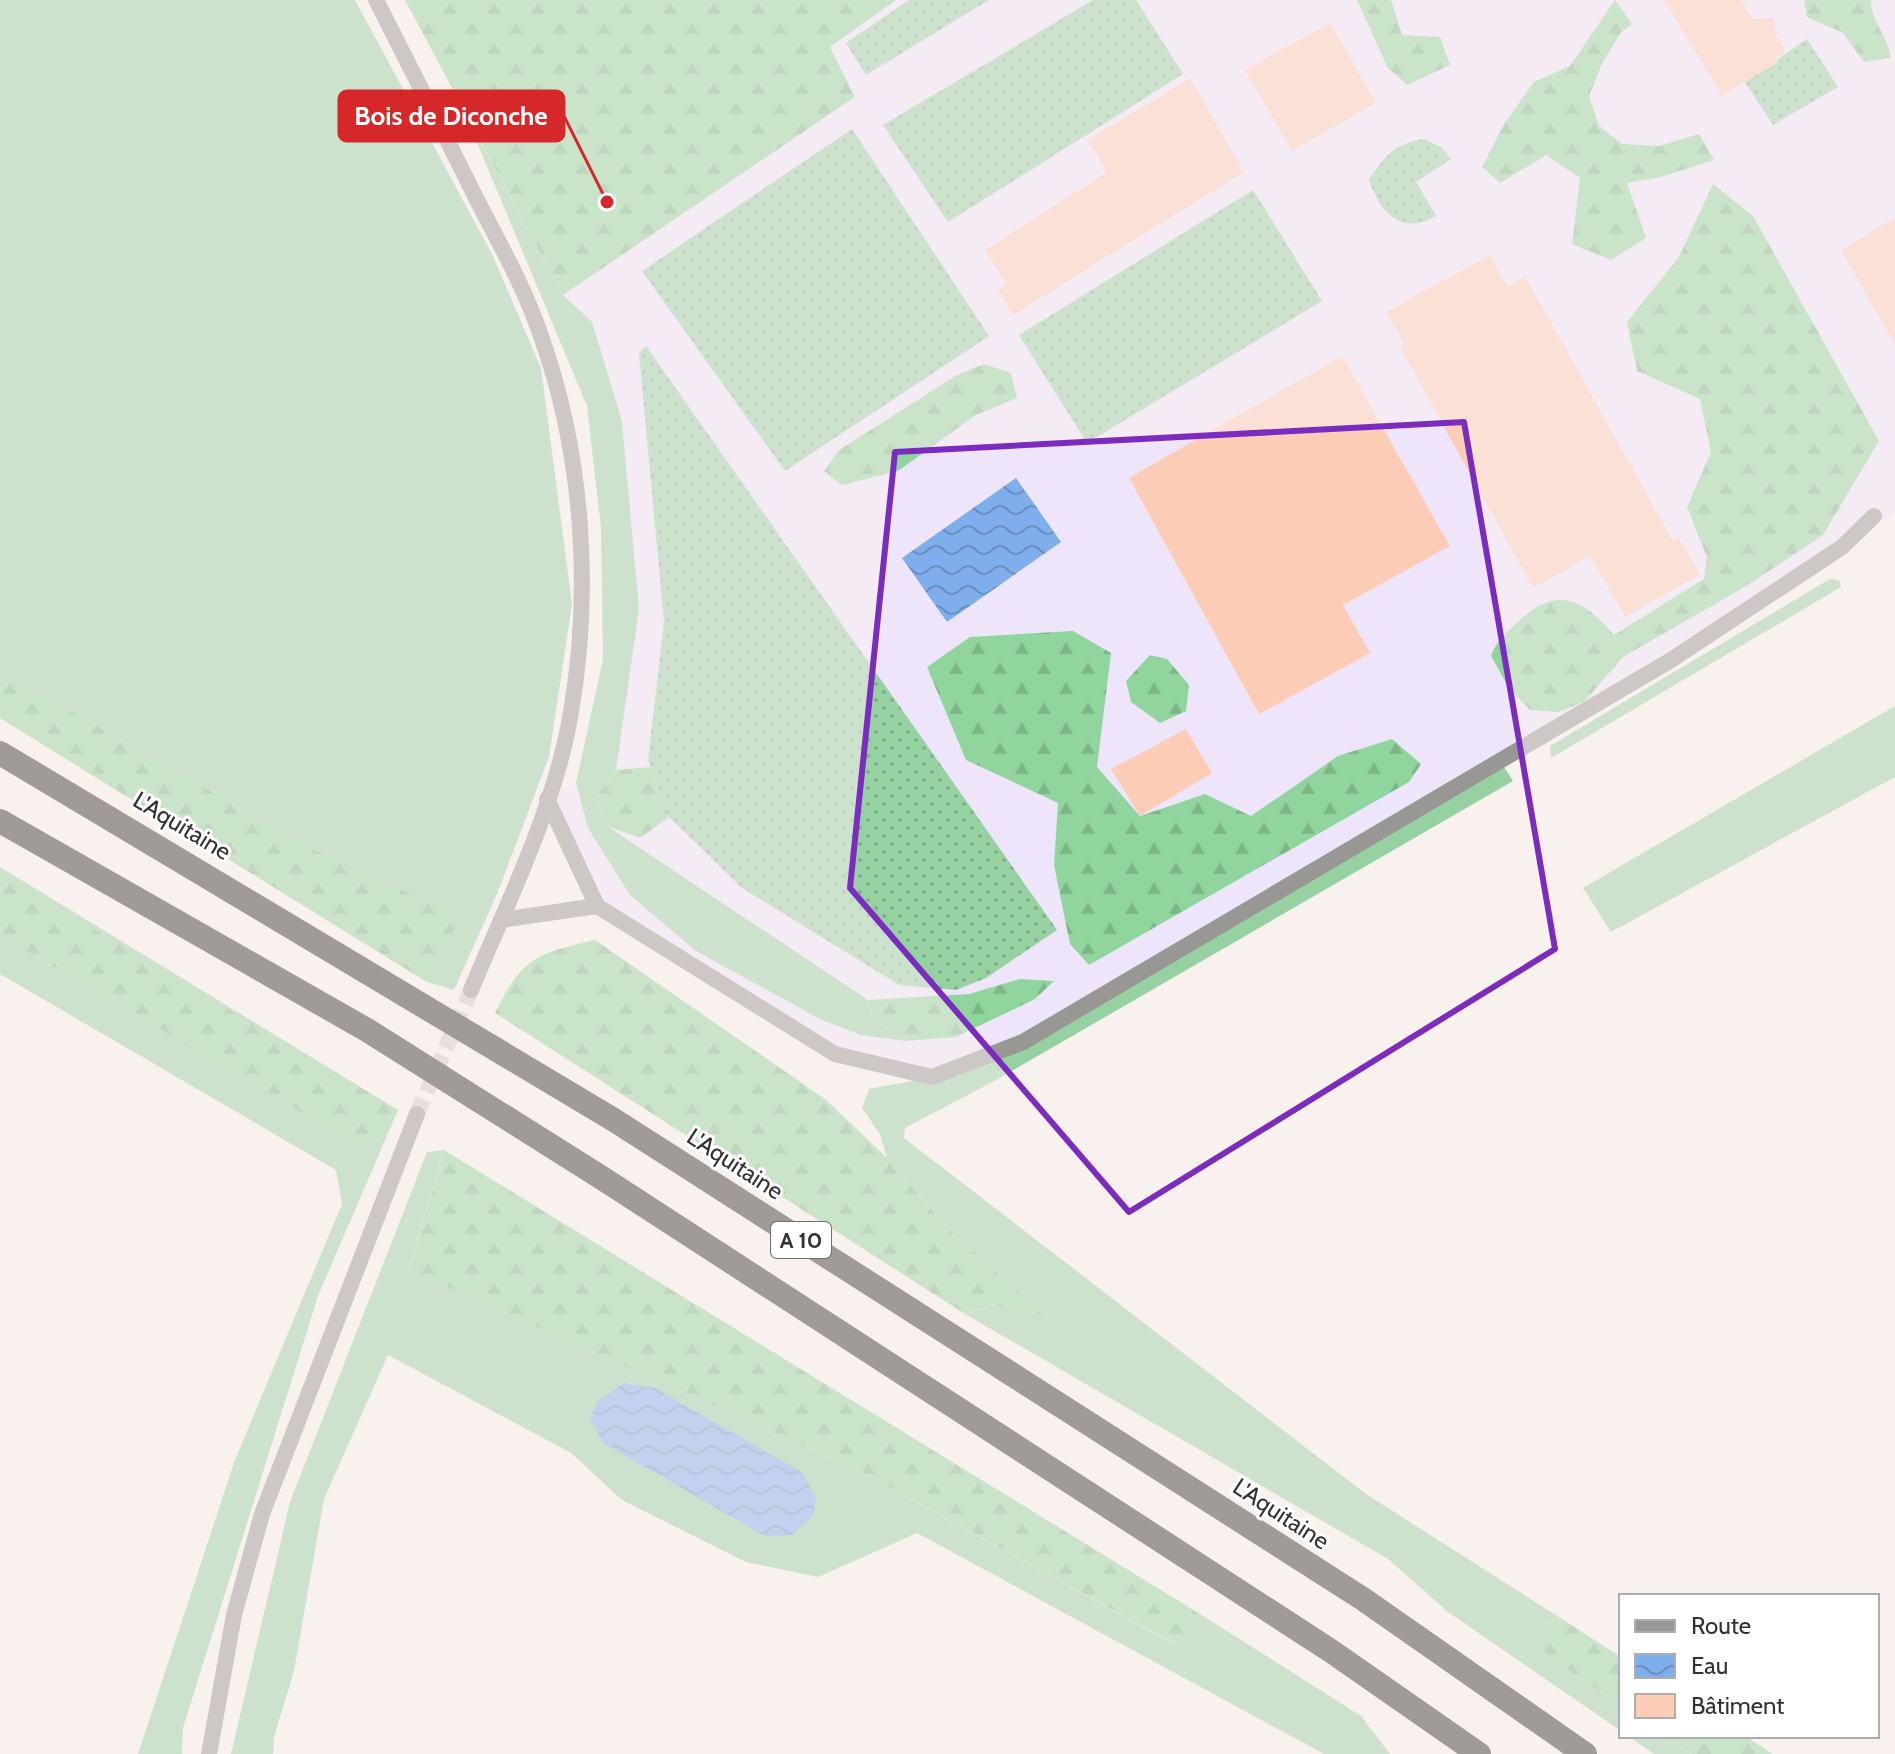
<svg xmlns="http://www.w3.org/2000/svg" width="1895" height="1754" font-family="Cabin,sans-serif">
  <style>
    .education { fill: #eee5fa }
    .grass { fill: #96d1a2 }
    .forest { fill: url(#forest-firs) }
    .garden { fill: url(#garden-dots) }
    .water { fill: url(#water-waves) }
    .building { fill: #fdccb7 }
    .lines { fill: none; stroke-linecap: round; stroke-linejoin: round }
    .minor-tunnel { stroke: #d2cbc8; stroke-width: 16; stroke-dasharray: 16 8; stroke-linecap: butt }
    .minor { stroke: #989794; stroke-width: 16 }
    .motorway { stroke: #36342f; stroke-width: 24 }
    .marked { fill: none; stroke: #7b2cbf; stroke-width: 6; stroke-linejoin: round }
    .labels { text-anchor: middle; stroke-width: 6; stroke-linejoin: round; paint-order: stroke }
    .shield { fill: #fff; stroke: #716f6e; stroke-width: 2 }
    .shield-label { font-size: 22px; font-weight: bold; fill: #343130 }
    .street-label { font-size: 24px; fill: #343130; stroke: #fff }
    .leader { fill: none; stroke: #d62828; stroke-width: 3 }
    .callout-dot { fill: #d62828; stroke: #fff; stroke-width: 3 }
    .callout { fill: #d62828; stroke: #d62828; stroke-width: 3 }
    .callout-label { font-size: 26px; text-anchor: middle; font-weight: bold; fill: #fff }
  </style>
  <defs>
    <pattern id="forest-firs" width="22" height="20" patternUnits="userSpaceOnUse" patternTransform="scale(2)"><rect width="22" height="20" fill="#90d59e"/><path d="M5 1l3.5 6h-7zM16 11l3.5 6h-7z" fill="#7db788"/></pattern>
    <pattern id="garden-dots" width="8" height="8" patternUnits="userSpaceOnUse" patternTransform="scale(2)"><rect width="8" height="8" fill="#96d1a2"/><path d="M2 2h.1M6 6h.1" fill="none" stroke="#7baa84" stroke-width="1.8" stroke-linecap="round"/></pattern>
    <pattern id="water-waves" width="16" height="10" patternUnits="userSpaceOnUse" patternTransform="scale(2)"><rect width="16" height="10" fill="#7faeed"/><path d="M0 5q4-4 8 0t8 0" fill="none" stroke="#698ec0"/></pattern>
  </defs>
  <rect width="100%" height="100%" fill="#f9f1ee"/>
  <polygon class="education" points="896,0 1895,0 1895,513 1023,1042 932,1077 835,1054 597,906 547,799 584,779 622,564 563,295 854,98 830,47"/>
  <g class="grass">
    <polygon points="0,0 355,0 492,254 541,368 572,604 549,757 497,894 454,990 427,982 0,718"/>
    <polygon points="463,109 563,295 592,322 622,421 639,609 616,770 597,795 607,826 868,1000 872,1017 905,1041 861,1035 822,1020 696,951 630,895 588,828 576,783 603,659 601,528 587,406"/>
    <polygon points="1830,579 1839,580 1841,587 1551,758 1550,746"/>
    <polygon points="1895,706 1895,777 1611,932 1583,888"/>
    <polygon points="1504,767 1513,781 998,1079 905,1128 904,1138 1366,1494 1562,1619 1546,1623 1556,1662 1621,1706 1621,1731 1448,1612 1388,1559 965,1314 992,1305 1042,1315 944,1224 887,1158 880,1134 862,1108 869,1089 961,1072"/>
    <polygon points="0,867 398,1110 318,1296 183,1728 182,1754 138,1754 235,1460 342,1204 336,1170 0,974"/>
    <polygon points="444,1150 409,1269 860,1471 1176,1645 1200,1614 1361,1716 1390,1754 1324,1754 917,1533 818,1577 746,1562 622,1500 571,1453 388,1355 324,1499 294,1671 274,1737 273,1754 231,1754 290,1502 427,1152"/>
    <polygon points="1628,1736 1665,1736 1691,1754 1654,1754"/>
  </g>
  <g class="forest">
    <polygon points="405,0 896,0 830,47 855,97 563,295"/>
    <polygon points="1357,0 1391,0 1402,35 1440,37 1450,65 1407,85 1388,68"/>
    <polygon points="1615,0 1632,24 1621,32 1603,62 1589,96 1599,126 1622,144 1659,146 1699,134 1714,160 1661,177 1627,183 1646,238 1611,260 1572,244 1580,178 1546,155 1500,183 1482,167 1504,124 1534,82 1570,66"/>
    <path d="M1804,0H1871C1871,22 1888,36 1891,58L1864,62L1843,33L1807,17Z"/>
    <path d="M1713,184L1753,216L1879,441L1823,535L1748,585L1623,657L1584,702L1558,712L1530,710L1509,688L1491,656C1497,640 1507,632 1519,621C1557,585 1583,599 1614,635L1704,579L1707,557L1687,507L1711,452L1700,399L1637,371L1627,322L1679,257Z"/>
    <polygon points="984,364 1011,373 1017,398 976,415 898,471 842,485 824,471 839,450 957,375"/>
    <polygon points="1073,631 1111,653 1097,767 1140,816 1205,794 1251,816 1338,756 1392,739 1421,764 1409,782 1089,965 1070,944 1054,865 1058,803 966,760 927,667 970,637"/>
    <polygon points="1150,655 1167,659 1189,685 1186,711 1160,723 1131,702 1126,681"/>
    <polygon points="0,674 28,686 309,848 461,916 427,982 0,718"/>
    <polygon points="651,767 669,817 640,838 607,826 597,795 616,770"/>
    <polygon points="0,873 398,1110 384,1137 362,1148 0,935"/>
    <path d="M595,940L825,1099L887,1158L944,1224L1044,1316L992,1305L965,1314L495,1013C523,957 535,954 595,940Z"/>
    <polygon points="1020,979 1054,981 1035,999 956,1037 905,1041 872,1017 868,1000 969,994"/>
    <polygon points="444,1150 1200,1614 1177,1645 860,1471 409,1270"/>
    <polygon points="1562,1619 1621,1657 1621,1706 1556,1662 1538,1644 1546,1623"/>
    <polygon points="1665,1736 1745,1736 1773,1754 1691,1754"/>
  </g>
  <g class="garden">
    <polygon points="909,0 989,0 866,75 846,43"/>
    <polygon points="1093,0 1136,0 1183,74 948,222 883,125"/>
    <polygon points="1807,39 1838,87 1773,125 1745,82"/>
    <polygon points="852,129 989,336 785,471 642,271"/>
    <path d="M1424,139L1441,147L1451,159L1416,182L1436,216C1402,236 1380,213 1369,180C1384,156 1396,143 1424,139Z"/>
    <polygon points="1253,190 1322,301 1087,443 1019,335"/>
    <polygon points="646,346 1057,930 986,978 956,990 899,985 742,888 669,817 648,760 664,622 639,353"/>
  </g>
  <g class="water">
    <polygon points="1016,478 1061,542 947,622 902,558"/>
    <polygon points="624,1383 655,1388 802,1472 816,1497 813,1516 792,1535 765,1536 603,1443 590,1418 598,1401"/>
  </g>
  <g class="building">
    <polygon points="1664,0 1741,0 1752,19 1774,18 1776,36 1786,52 1775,58 1778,62 1722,96"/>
    <polygon points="1330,23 1376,103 1292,151 1245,70"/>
    <polygon points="1190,78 1244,172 1013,315 998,289 1006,284 985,250 1107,172 1088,140"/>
    <polygon points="1895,218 1895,345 1841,250"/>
    <polygon points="1490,255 1507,287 1525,276 1673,541 1679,538 1700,574 1625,617 1590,556 1533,588 1400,347 1404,344 1386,312"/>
    <polygon points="1342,356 1450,546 1343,605 1370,653 1259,714 1129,478"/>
    <polygon points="1186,729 1212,773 1140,816 1111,769"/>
  </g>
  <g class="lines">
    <polyline class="minor-tunnel" points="417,1114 471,990"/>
    <g class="minor">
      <path d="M376,0C410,67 444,133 477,200C500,244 525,289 541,336C583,454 592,589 571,712C555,808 508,901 471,990"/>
      <polyline points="547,799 597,906 835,1054 932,1077 1023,1042 1671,660 1842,547 1874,516"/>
      <polyline points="501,920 597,906"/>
      <polyline points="209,1754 234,1615 262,1514 417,1114"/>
    </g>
    <g class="motorway">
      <polyline points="0,753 614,1120 1363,1599 1585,1754"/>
      <polyline points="0,821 367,1030 602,1178 1331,1651 1479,1754"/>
    </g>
  </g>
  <path d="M0 0H1895V1754H0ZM1464,422L1555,949L1129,1212L850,888L895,452Z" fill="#f9f1ee" fill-opacity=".55" fill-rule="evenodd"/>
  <path class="marked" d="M1464,422L1555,949L1129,1212L850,888L895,452Z"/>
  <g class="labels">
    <rect class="shield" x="771" y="1222" width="60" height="36" rx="6"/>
    <g class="shield-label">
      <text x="801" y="1248">A 10</text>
    </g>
    <g class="street-label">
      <text transform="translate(182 826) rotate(31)" y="8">L'Aquitaine</text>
      <text transform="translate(735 1164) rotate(33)" y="8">L'Aquitaine</text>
      <text transform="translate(1281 1514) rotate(33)" y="8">L'Aquitaine</text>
    </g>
  </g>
  <path class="leader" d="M607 202L564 116"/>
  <circle class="callout-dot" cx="607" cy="202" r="8"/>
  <rect class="callout" x="339" y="91" width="225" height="50" rx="8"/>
  <g class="callout-label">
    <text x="451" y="125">Bois de Diconche</text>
  </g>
  <rect x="1619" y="1594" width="260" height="144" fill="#ffffff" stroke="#aeadac" stroke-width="2"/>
  <rect x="1635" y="1620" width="40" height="12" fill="#989794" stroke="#aeadac" stroke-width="2"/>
  <text x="1691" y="1634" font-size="24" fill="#343130">Route</text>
  <rect x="1635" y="1654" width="40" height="24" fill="url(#water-waves)" stroke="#aeadac" stroke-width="2"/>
  <text x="1691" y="1674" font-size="24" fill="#343130">Eau</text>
  <rect x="1635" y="1694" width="40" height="24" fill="#fdccb7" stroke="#aeadac" stroke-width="2"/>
  <text x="1691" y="1714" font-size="24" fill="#343130">Bâtiment</text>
</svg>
